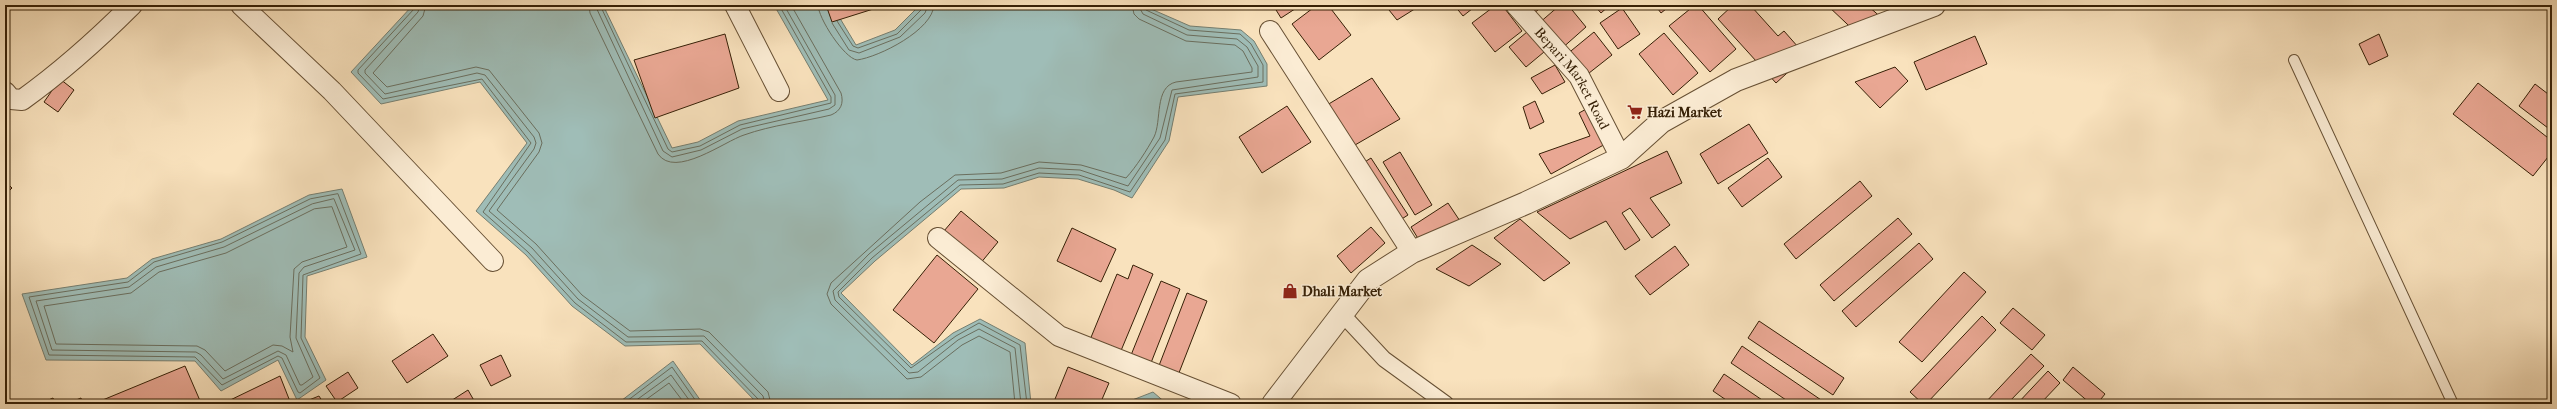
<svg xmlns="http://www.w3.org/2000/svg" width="2557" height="409" font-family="'IM FELL French Canon',serif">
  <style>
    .water { fill: #9fbdb7; stroke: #757e70 }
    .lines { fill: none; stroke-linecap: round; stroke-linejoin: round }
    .shore { stroke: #6a6e5e; stroke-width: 1 }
    .building { fill: #e9a793; stroke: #362006 }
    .service-casing { stroke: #675034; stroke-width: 12 }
    .pedestrian-casing { stroke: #675034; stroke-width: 17 }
    .minor-casing { stroke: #675034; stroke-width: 22 }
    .tertiary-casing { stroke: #675034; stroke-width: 24 }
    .service { stroke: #fbecd4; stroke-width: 10 }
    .pedestrian { stroke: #fbecd4; stroke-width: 15 }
    .minor { stroke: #fbecd4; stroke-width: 20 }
    .tertiary { stroke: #fbecd4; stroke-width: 22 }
    .labels { text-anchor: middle; stroke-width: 3; stroke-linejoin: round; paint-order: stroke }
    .street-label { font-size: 14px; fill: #362006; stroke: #fbecd4 }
    .poi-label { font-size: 14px; font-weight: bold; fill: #362006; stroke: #fbecd4; text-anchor: start }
  </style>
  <rect width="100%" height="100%" fill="#f9e2bd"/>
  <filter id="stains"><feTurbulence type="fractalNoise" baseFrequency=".005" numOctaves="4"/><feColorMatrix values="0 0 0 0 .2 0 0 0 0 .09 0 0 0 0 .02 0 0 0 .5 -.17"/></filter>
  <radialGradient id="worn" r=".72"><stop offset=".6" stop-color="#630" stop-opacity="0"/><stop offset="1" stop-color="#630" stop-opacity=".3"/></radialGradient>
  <g class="water">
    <polygon points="413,5 603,5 672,148 698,142 738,121 828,100 774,5 832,5 856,45 895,30 920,5 1142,5 1190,26 1241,30 1254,41 1267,64 1267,86 1178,97 1169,141 1132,198 1114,190 1078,179 1039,177 1004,188 961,189 875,261 841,293 912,365 953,333 980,319 1025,343 1031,404 760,404 757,403 700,344 625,346 572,306 526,255 476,211 527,143 480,82 381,104 351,72"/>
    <polygon points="342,189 367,257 307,276 305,337 326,380 297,400 278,360 221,391 195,361 46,360 22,294 127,278 152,259 221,239 309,195"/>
    <polygon points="673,361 703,404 617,404"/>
    <polygon points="1153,392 1167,404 1122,404"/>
  </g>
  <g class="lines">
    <g class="shore">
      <polyline points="415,5 414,9 358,70 358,73 383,99 482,79 531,143 483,212 528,252 575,303 626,342 702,341 759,400 760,404"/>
      <polyline points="420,5 418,12 365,70 365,73 385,94 477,73 485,75 534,137 536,143 534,149 489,211 532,248 578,299 628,337 704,336 763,396 765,404"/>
      <polyline points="426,5 423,16 373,73 387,87 476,67 489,70 539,133 542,143 539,152 497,210 536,244 582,295 630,331 700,329 709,332 768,392 771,404"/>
      <path d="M589,5L590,13L658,154C675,179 725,141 744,135C772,125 802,122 831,115C841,111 844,103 841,93L791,5"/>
      <polyline points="595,5 663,151 672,157 701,150 742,129 829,109 835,105 835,95 784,5"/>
      <polyline points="600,5 668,149 672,152 700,146 740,125 831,103 831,97 779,5"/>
      <path d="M818,5C818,18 844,58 857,60C879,57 933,30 934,5"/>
      <polyline points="837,21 853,46 858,48 897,34 922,9 923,5"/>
      <polyline points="832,23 849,50 859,53 900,37 925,13 928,5"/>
      <polygon points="338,194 361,254 303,275 301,338 320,378 300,393 298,392 282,358 278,356 222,385 195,357 49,355 29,297 128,282 154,262 222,242 310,199"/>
      <polygon points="334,199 355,250 304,267 299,273 296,338 313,377 302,385 300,385 286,355 278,351 223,379 201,355 196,352 52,350 36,301 129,287 156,267 224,247 312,204"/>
      <polygon points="332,207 347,247 302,262 294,269 290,337 293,352 282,346 273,345 225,371 205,350 197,346 56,344 44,306 131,293 159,272 226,253 314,209"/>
      <polyline points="623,404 672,367 698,404"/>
      <polyline points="631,404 671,375 692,404"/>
      <polyline points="640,404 669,383 685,404"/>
      <path d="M1015,404L1010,352L979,336L962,345L921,377L907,379L831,304L827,294L831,283L920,202L955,175L1001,173L1039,162L1081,165L1126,178C1136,167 1147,150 1154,137C1162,121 1154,87 1176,82L1252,72V68L1243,51L1235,45L1186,41L1139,19L1134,14L1132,5"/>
      <polyline points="1021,404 1015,348 979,329 958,340 918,372 909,373 835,300 833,291 869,254 958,180 1002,179 1039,168 1080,170 1128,186 1160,138 1172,90 1258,77 1258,66 1247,47 1237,39 1187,35 1143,14 1138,5"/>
      <polyline points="1027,404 1020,345 979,323 956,336 911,368 839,297 838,292 872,258 960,185 1003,184 1039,173 1079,175 1130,192 1165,140 1175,94 1263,82 1263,65 1251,44 1240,34 1189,30 1146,10 1143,5"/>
    </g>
  </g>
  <g class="building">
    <polygon points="826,5 886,5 832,22"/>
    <polygon points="1273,5 1301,5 1281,18"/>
    <polygon points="1317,5 1328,5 1351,35 1319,60 1292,24"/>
    <polygon points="1385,5 1421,5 1397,20"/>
    <polygon points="1454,5 1477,5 1463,16"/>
    <polygon points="1496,5 1502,5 1522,31 1495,52 1472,23"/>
    <polygon points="1526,5 1544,5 1533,14"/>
    <polygon points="1560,5 1568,5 1586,27 1560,50 1538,24"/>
    <polygon points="1594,5 1610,5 1601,13"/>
    <polygon points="1655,5 1671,5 1661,13"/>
    <polygon points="1695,5 1698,5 1736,49 1710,72 1669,26"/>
    <polygon points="1733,5 1746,5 1749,8 1751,6 1778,36 1784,31 1806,56 1776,83 1718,19"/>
    <polygon points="1827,5 1867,5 1884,20 1865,41"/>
    <polygon points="1622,8 1640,34 1618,49 1600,23"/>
    <polygon points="1527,32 1544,52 1526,67 1509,47"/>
    <polygon points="1594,32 1612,55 1584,77 1566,55"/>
    <polygon points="1664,33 1698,73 1673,95 1639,54"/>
    <polygon points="725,34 739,88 655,118 634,60"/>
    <polygon points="2379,34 2388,56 2369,65 2359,44"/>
    <polygon points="1975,36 1987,64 1926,90 1914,62"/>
    <polygon points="1555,65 1565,82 1542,94 1531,78"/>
    <polygon points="1895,67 1908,81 1880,108 1855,82"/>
    <polygon points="1372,78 1400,119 1355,145 1327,105"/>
    <polygon points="60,79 74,90 58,112 44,102"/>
    <polygon points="2478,83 2552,141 2552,152 2533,176 2453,114"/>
    <polygon points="2535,84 2552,97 2552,123 2548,128 2519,106"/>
    <polygon points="1535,101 1544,122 1530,129 1523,107"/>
    <polygon points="1287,106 1311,142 1262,173 1239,137"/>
    <polygon points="1590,107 1609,142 1551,174 1539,154 1590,136 1579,113"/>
    <polygon points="1749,124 1768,153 1718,184 1700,154"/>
    <polygon points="1667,151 1682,183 1650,198 1670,225 1652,238 1630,208 1622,213 1640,240 1625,250 1606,221 1570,239 1537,212"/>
    <polygon points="1400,152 1432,205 1415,215 1383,162"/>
    <polygon points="1371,158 1408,215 1397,222 1360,165"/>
    <polygon points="1768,158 1782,177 1742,207 1728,188"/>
    <polygon points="5,181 12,188 5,195"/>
    <polygon points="1860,181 1872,196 1796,259 1784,244"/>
    <polygon points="1448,203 1460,221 1422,245 1411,227"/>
    <polygon points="961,211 998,242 975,270 938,238"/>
    <polygon points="1898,218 1912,234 1834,301 1820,285"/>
    <polygon points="1520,219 1570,263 1544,281 1494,238"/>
    <polygon points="1371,227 1385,243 1351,273 1337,256"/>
    <polygon points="1072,228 1116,249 1101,282 1057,261"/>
    <polygon points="1919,243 1933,259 1856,327 1842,311"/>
    <polygon points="1472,245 1501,264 1469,286 1436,269"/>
    <polygon points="1675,246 1689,265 1650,295 1635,276"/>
    <polygon points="937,255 978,289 934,343 893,310"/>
    <polygon points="1133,265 1153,274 1115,365 1085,352 1117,274 1128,279"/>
    <polygon points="1964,272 1986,292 1922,362 1899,342"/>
    <polygon points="1161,281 1180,289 1147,373 1127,365"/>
    <polygon points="1187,293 1207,301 1175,383 1155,376"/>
    <polygon points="2013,308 2045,335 2032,350 2000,323"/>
    <polygon points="1982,316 1996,330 1926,404 1923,404 1910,392"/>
    <polygon points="1759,321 1844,378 1833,395 1748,338"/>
    <polygon points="433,334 448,356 407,383 392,361"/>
    <polygon points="1742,346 1827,404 1792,404 1731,363"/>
    <polygon points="2031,354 2044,366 2007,404 1984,404"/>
    <polygon points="501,355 511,376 491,386 480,365"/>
    <polygon points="185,366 201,403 93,404"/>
    <polygon points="1068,367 1109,383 1100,404 1053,404"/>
    <polygon points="2073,367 2105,394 2097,404 2091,404 2063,380"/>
    <polygon points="2048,371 2060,383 2040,404 2017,404"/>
    <polygon points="348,372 358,388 337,402 326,386"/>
    <polygon points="1724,374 1768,404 1732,404 1713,391"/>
    <polygon points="280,376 291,404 222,404"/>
    <polygon points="468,390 476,404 446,404"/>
    <polygon points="319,396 324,404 308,404 309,400"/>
    <polygon points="53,398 56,404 39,404"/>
    <polygon points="81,398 83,404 66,404"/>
  </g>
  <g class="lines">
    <defs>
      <polyline id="service" points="2294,60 2453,404"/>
      <polyline id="pedestrian" points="1342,314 1384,359 1446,404"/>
      <g id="minor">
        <polyline points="241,5 332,91 493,261"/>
        <polyline points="735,5 779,91"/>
        <path id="s1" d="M1516,5L1579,76L1621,158"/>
        <polyline points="1270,31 1412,252"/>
        <path d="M5,92L11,99L22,100C61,72 98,39 132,5"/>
        <polyline points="938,238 1059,336 1231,404"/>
      </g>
      <polyline id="tertiary" points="1273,404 1368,280 1412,252 1526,203 1621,158 1661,122 1736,80 1934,5"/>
    </defs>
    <use href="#service" class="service-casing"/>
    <use href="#pedestrian" class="pedestrian-casing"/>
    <use href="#minor" class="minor-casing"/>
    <use href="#tertiary" class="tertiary-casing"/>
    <use href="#service" class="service"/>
    <use href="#pedestrian" class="pedestrian"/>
    <use href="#minor" class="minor"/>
    <use href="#tertiary" class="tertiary"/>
  </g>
  <defs>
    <symbol id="supermarket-bare" viewBox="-9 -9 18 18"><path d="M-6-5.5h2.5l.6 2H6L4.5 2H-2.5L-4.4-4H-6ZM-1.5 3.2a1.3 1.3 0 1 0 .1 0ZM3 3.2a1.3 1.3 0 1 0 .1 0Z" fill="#8f2418" stroke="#fbecd4" stroke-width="2.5" paint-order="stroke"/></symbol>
    <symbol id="shop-bare" viewBox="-9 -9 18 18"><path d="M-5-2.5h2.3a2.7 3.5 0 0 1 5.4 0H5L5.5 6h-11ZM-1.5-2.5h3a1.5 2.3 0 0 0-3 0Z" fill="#8f2418" stroke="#fbecd4" stroke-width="2.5" paint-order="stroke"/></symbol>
  </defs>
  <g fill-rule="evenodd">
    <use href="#supermarket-bare" x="1624" y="101" width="22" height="22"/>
    <use href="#shop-bare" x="1279" y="280" width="22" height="22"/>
  </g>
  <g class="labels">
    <g class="street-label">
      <text dy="5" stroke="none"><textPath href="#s1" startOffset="93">Bepari Market Road</textPath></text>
    </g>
    <g class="poi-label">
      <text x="1647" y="117">Hazi Market</text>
      <text x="1302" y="296">Dhali Market</text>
    </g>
  </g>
  <rect width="2557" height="409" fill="none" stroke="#f9e2bd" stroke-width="20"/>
  <rect x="6" y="6" width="2545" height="397" fill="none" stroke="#362006" stroke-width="2"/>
  <rect x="10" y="10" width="2537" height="389" fill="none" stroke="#362006"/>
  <rect width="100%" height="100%" filter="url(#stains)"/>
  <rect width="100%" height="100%" fill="url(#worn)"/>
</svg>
